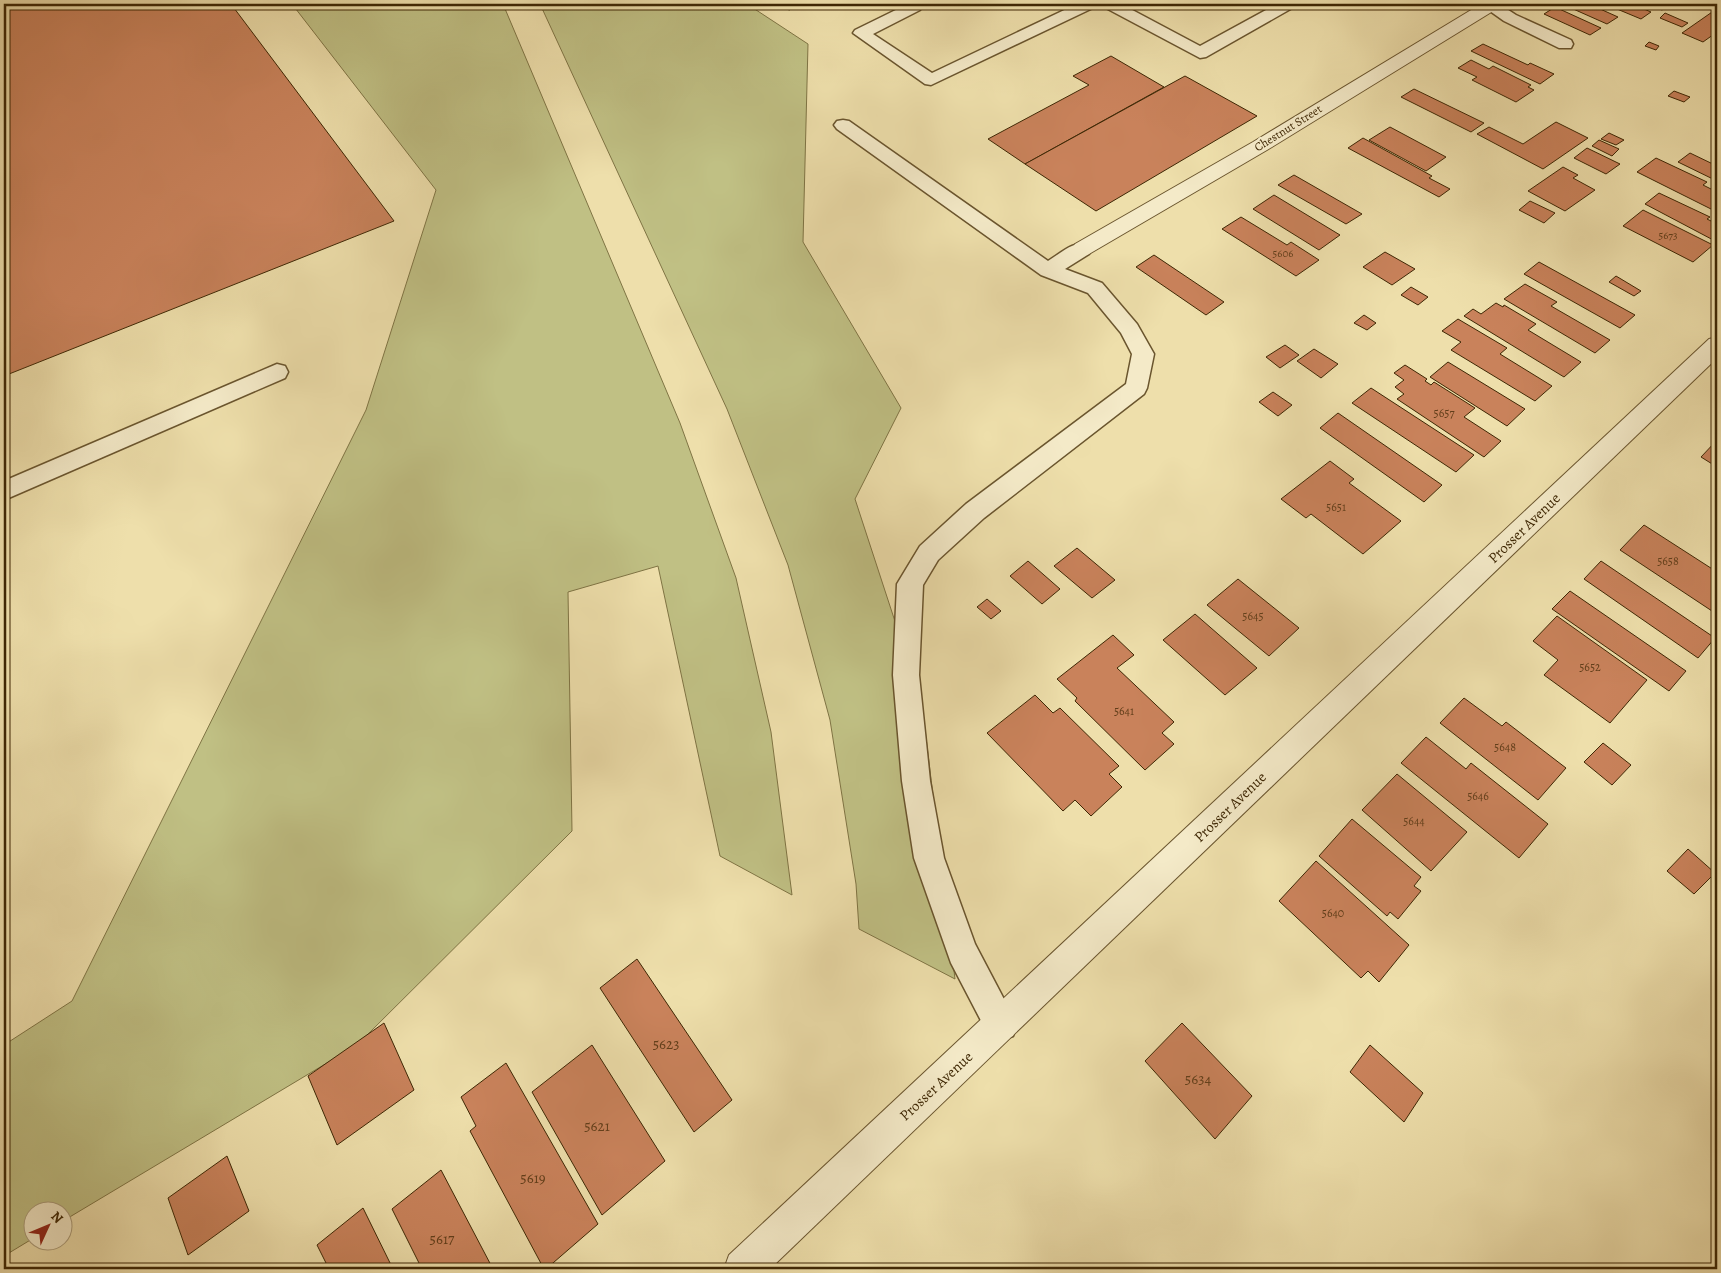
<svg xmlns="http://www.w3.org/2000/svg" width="1721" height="1273" font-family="Alegreya,serif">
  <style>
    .green { fill: #c0c084; stroke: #7f7444 }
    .building { fill: #c9825b; stroke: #3e2704 }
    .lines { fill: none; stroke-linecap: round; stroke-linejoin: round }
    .service-casing { stroke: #6a552e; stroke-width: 3 }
    .minor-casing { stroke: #6a552e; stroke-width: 2 }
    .service { fill: #f4eac8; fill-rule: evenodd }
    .minor { fill: #f4eac8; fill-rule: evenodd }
    .labels { text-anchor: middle; stroke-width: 4.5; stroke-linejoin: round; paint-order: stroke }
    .far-number-label { font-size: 11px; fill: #613e1a }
    .far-street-label { font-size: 12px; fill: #3e2704; stroke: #f4eac8 }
    .number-label { font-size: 12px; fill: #613e1a }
    .street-label { font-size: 15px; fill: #3e2704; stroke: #f4eac8 }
    .near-number-label { font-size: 15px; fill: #613e1a }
  </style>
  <rect width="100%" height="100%" fill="#eedfab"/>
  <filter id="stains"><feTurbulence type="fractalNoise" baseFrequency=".004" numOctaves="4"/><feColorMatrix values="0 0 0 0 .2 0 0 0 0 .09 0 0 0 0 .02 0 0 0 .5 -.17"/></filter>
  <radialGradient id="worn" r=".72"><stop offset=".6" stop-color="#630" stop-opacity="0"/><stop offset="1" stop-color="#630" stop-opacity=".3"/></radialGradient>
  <g class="green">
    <polygon points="292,4 503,4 680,423 736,578 771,732 792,895 720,856 658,566 568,592 572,831 357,1045 63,1221 62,1210 32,1210 32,1239 4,1256 4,1045 72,1001 366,410 436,190"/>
    <polygon points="540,4 747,4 808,44 803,242 901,408 855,499 922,704 955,979 859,929 856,884 830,720 788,565 727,409"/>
  </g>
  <g class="building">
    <polygon points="4,4 231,4 394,221 4,376"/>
    <polygon points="780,4 804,4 789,10"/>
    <polygon points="1562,4 1589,4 1618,17 1607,24"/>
    <polygon points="1605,4 1632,4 1651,12 1641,19"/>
    <polygon points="1648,4 1671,4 1662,10"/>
    <polygon points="1555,7 1601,28 1590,35 1544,14"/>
    <polygon points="1715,10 1717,11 1717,32 1703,42 1682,33"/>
    <polygon points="1665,13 1688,23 1682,27 1660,18"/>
    <polygon points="1649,42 1659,46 1656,50 1645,46"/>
    <polygon points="1483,44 1528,65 1530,63 1554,74 1540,84 1471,51"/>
    <polygon points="1111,56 1164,87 1025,164 988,139 1089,85 1073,76"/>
    <polygon points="1471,60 1489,69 1493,66 1531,85 1528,87 1534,90 1516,102 1472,80 1477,77 1458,68"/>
    <polygon points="1185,76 1257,116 1096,211 1025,164"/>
    <polygon points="1414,89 1484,123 1471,132 1401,97"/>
    <polygon points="1674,91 1690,97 1684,102 1668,96"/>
    <polygon points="1556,122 1588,138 1543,169 1477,134 1489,127 1523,144"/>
    <polygon points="1390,127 1446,157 1426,171 1369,140"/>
    <polygon points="1609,133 1624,140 1616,145 1601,139"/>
    <polygon points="1363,138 1432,176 1429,178 1450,189 1439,197 1348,148"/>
    <polygon points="1599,140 1619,149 1612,156 1592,146"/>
    <polygon points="1587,148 1620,164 1606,174 1574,158"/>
    <polygon points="1690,153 1717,166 1717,181 1678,162"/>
    <polygon points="1656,158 1707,182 1703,185 1717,192 1717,212 1637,172"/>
    <polygon points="1563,167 1578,175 1573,178 1595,190 1565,211 1528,191"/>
    <polygon points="1294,175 1362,214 1346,224 1278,185"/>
    <polygon points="1659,193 1710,217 1707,219 1717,224 1717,242 1645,204"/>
    <polygon points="1274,195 1340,235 1319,250 1253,209"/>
    <polygon points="1530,201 1555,213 1544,223 1519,210"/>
    <polygon points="1643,210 1713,245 1693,262 1623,226"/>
    <polygon points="1241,217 1287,245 1291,242 1319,260 1296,276 1222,229"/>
    <polygon points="1385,252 1415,269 1392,285 1363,267"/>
    <polygon points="1154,255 1224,302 1206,315 1136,267"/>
    <polygon points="1539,262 1635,315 1620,328 1524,274"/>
    <polygon points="1616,276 1641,291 1634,296 1609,282"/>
    <polygon points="1525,284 1557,302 1551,306 1610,340 1595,353 1504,299"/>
    <polygon points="1411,287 1428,297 1418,305 1401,295"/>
    <polygon points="1496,303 1503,307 1504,305 1536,324 1528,330 1581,362 1564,377 1464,316 1473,309 1481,314"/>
    <polygon points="1364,315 1376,323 1367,330 1354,323"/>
    <polygon points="1458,319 1507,348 1500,354 1552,386 1535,401 1451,350 1461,342 1442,331"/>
    <polygon points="1285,345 1299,355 1280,368 1266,357"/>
    <polygon points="1314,349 1338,364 1321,378 1297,361"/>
    <polygon points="1448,362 1525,409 1507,426 1430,377"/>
    <polygon points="1405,365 1427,379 1425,381 1431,385 1434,382 1475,408 1464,417 1501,441 1484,457 1397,399 1404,394 1395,387 1404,380 1394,373"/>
    <polygon points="1371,388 1474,455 1456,472 1352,403"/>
    <polygon points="1273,392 1292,405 1278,416 1259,402"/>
    <polygon points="1338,413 1442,485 1424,502 1320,428"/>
    <polygon points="1717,440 1717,467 1701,457"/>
    <polygon points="1330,461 1354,479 1349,483 1401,521 1363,554 1311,514 1306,518 1281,499"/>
    <polygon points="1644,525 1717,572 1717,605 1712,611 1620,550"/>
    <polygon points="1077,548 1115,580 1092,598 1054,566"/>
    <polygon points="1028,561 1060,589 1042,604 1010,576"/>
    <polygon points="1601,561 1715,638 1698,658 1584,579"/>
    <polygon points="1238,579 1299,628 1269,656 1207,605"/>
    <polygon points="1570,591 1686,671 1669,691 1552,609"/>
    <polygon points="987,599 1001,611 991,619 977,607"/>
    <polygon points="1195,614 1257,668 1225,695 1163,640"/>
    <polygon points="1557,616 1647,680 1610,723 1544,675 1558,660 1533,641"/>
    <polygon points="1113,635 1134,655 1117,668 1174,722 1162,733 1174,744 1145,770 1075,701 1077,698 1057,679"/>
    <polygon points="1035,695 1053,713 1060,708 1119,766 1109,774 1122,787 1091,816 1075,800 1063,811 987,733"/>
    <polygon points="1464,698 1502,726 1506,722 1566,768 1538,800 1440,723"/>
    <polygon points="1426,737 1466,769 1471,763 1548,824 1519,858 1401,763"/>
    <polygon points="1603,743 1631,765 1612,785 1584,762"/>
    <polygon points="1397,774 1467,832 1431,871 1362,810"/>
    <polygon points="1352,819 1421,877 1414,886 1421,891 1398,919 1390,912 1387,916 1319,856"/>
    <polygon points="1688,849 1715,873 1694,894 1667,871"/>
    <polygon points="1316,861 1409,945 1379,982 1368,971 1361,978 1279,901"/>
    <polygon points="637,959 732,1100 694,1132 600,988"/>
    <polygon points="384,1023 414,1090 337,1145 308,1076"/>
    <polygon points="1182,1023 1252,1096 1215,1139 1145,1061"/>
    <polygon points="592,1045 665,1161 602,1215 532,1092"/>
    <polygon points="1370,1045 1423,1093 1404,1122 1350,1072"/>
    <polygon points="506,1063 598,1224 546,1269 544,1269 470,1131 476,1126 461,1097"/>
    <polygon points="227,1156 249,1211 188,1255 168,1198"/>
    <polygon points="441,1170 493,1269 422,1269 392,1209"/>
    <polygon points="363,1208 393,1269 329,1269 317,1245"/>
  </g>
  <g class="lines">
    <defs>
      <g id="service">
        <polygon points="908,4 920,4 922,7 920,10 873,34 932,73 1077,4 1097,4 1095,7 931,85 925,84 853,33 855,30"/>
        <polygon points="1102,4 1121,4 1200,46 1277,4 1296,4 1294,7 1206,57 1200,58 1104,7"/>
        <polygon points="1480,4 1499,4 1516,15 1571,40 1573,44 1571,48 1559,48 1504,21"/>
        <path d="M843,120L849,121L1048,261C1061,253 1074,240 1089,244L1092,249L1089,254L1065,269L1102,283L1137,324L1154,354L1147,388L1144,394L984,518L938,560L923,585L919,675L930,781L944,858L975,944L1017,1024L1013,1036L1001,1040L989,1036L951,963L914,858L902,781L893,675L897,584L920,546L966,504L1126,384L1132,354L1121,333L1088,293L1041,275L837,129L834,125L837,121Z"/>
        <polygon points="277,364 285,366 288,372 285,378 4,500 4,481"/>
      </g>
      <g id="minor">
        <polygon points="1481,4 1500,4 1498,8 1267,150 1089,254 1082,256 1075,254 1072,249 1075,244 1253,142"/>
        <polygon points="1717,337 1717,358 770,1269 724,1269 729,1255 1709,339"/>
      </g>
    </defs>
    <use href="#service" class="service-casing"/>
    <use href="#minor" class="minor-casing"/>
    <use href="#service" class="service"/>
    <use href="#minor" class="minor"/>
  </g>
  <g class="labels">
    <g class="far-number-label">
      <text x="1668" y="239">5673</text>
      <text x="1283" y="257">5606</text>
    </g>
    <g class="far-street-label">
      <text transform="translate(1288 128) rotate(-32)" y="4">Chestnut Street</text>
    </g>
    <g class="number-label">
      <text x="1444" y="417">5657</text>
      <text x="1336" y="511">5651</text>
      <text x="1668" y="565">5658</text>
      <text x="1253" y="620">5645</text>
      <text x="1590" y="671">5652</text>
      <text x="1124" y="715">5641</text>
      <text x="1505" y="751">5648</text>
      <text x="1478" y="800">5646</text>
      <text x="1414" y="825">5644</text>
      <text x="1333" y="917">5640</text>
    </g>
    <g class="street-label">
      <text transform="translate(1524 528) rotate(-44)" y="5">Prosser Avenue</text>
      <text transform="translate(1230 807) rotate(-44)" y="5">Prosser Avenue</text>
      <text transform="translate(936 1086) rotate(-43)" y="5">Prosser Avenue</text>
    </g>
    <g class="near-number-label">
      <text x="666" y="1049">5623</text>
      <text x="1198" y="1084">5634</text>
      <text x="597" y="1131">5621</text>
      <text x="533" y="1183">5619</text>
      <text x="442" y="1244">5617</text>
    </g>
  </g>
  <rect width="1721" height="1273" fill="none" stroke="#eedfab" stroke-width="20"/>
  <rect x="5" y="5" width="1711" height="1263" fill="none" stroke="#3e2704" stroke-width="2.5"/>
  <rect x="10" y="10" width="1701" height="1253" fill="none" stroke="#3e2704"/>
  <g transform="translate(48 1226) rotate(46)"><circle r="24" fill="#f4eac8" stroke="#ab9c7a"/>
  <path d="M0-4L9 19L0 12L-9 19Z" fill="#8f2418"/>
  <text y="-8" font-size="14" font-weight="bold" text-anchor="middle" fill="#3e2704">N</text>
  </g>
  <rect width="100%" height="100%" filter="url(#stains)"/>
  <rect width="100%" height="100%" fill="url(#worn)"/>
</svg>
